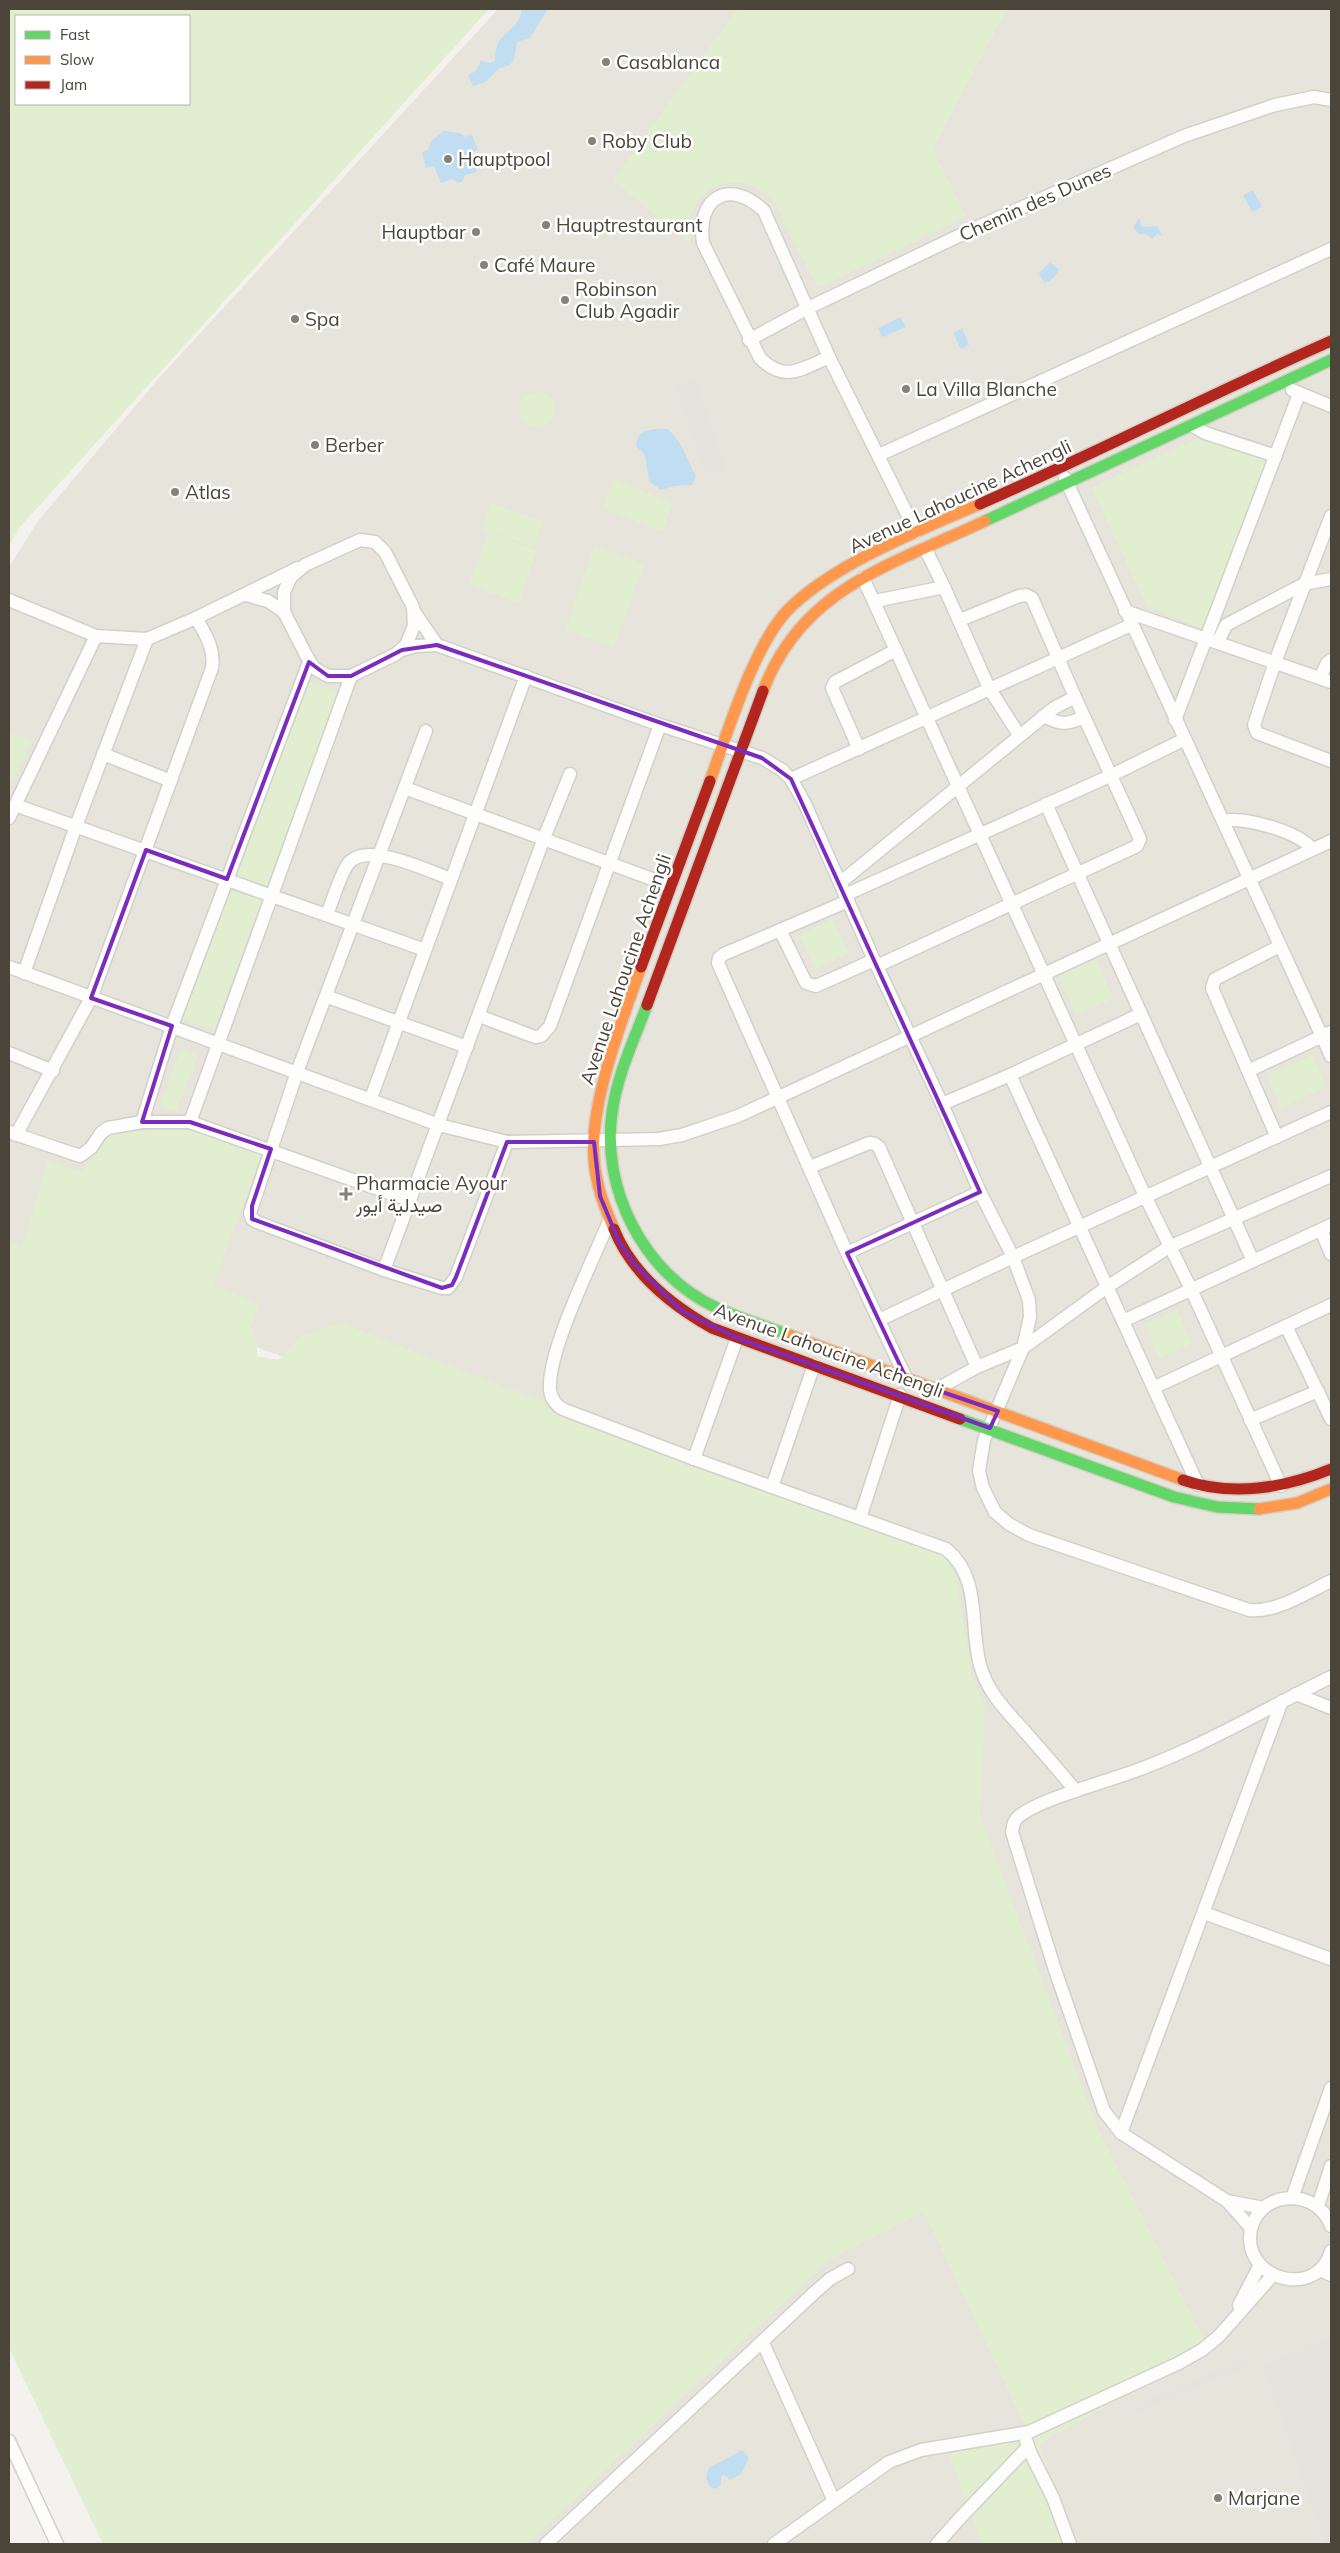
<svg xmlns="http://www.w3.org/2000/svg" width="1340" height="2553" font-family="Mulish,Vazirmatn,sans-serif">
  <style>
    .residential { fill: #e7e4dc }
    .green { fill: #e1eecf; fill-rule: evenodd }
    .parking { fill: #e6e3df }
    .water { fill: #c0ddf1 }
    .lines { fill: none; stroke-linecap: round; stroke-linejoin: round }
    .street-casing { stroke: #d2d0cb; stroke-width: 15 }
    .fast-casing { stroke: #d3cfc5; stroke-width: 14 }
    .slow-casing { stroke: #d3cfc5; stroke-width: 14 }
    .jam-casing { stroke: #d3cfc5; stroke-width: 14 }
    .street { stroke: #fdfdfc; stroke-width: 12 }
    .fast { stroke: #63d668; stroke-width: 11 }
    .slow { stroke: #ff974d; stroke-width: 11 }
    .jam { stroke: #b3261e; stroke-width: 11 }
    .marked { fill: none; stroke: #7b2cbf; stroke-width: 4; stroke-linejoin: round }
    .poi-dot { fill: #868178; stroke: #fff; stroke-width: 2 }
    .labels { text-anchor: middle; stroke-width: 5; stroke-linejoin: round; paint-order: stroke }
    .poi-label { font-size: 19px; fill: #4b4439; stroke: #fff; text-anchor: start }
    .street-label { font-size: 19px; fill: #4b4439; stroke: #fff }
  </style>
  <rect width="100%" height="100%" fill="#f4f2ee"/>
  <polygon class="residential" points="498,9 1331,9 1331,2544 454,2544 930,2095 1079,2131 898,1581 9,1257 9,567 38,521 159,378"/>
  <g class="green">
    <path d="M9,9H489L19,528L9,546ZM16,16H189V104H16Z"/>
    <path d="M737,9H1007L933,149L966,217L818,288C807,267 796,247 786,226C782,219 779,208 774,202C739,159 676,192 691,245L613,180Z"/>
    <circle cx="537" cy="410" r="18"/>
    <polygon points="1205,438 1222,442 1268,461 1207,630 1147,607 1092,489 1092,487 1197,439"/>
    <polygon points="613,479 673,503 662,532 602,508"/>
    <polygon points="491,503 543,521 534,547 482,529"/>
    <polygon points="488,532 537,550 519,603 469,585"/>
    <polygon points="594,546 644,564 614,647 565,630"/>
    <polygon points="306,680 339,691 266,888 234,877"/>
    <polygon points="9,733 33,740 9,788"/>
    <polygon points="230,890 261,900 214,1030 182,1019"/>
    <polygon points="832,919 849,953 815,969 799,935"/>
    <polygon points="1097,960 1113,999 1076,1015 1059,976"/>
    <polygon points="181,1048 198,1055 176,1111 160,1106"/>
    <polygon points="1312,1055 1326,1087 1281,1108 1267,1075"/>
    <polygon points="194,1127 262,1154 213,1285 260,1304 251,1327 257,1343 257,1356 278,1360 303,1335 341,1323 521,1393 542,1401 553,1413 944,1555 956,1575 971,1673 985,1707 980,1816 1098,2129 1209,2349 1039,2444 1077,2544 981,2544 949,2454 1027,2430 924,2212 829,2260 527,2544 103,2544 9,2348 9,1243 22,1247 48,1160 82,1172 101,1142 115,1133"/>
    <polygon points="1177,1310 1192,1344 1159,1358 1145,1324"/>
  </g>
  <g class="parking">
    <polygon points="695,379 726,469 706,476 675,385"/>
    <polygon points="1331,2337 1331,2544 1325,2544 1263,2365"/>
    <polygon points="1247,2357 1250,2365 1122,2419 1120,2415 1141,2406 1140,2403"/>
  </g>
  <g class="water">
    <path d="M522,9H548L530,38L517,42L514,59L510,65L500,68L485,82L473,86L468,75L476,71L481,61L490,63L495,61C495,28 518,35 522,9Z"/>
    <polygon points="444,131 459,133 466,137 472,135 478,150 471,153 477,172 465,175 462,182 459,183 452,179 441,183 434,166 426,168 422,152 428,150 432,140"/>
    <polygon points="1253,190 1262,207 1252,212 1243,195"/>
    <polygon points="1139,218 1142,227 1157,226 1163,236 1157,234 1152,239 1146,234 1138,234 1133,227"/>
    <polygon points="1050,262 1059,270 1053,279 1044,283 1039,273"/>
    <polygon points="901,317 906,327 882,337 878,328"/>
    <polygon points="962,328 969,345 961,349 953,333"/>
    <path d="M656,429H667C683,441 686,459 696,476L692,485L674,486L661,490L649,481L645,455L636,446C638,432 644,431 656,429Z"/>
    <polygon points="742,2450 749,2458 741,2474 730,2480 724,2474 721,2477 721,2485 715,2489 709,2486 706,2477 709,2468"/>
  </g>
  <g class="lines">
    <defs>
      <g id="street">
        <polyline points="749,340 806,309 973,229 1184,136 1275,105 1314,97 1331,100"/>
        <path d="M829,357C802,369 784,383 760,358L703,243C696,197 730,178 764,211L829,357L916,532"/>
        <polyline points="1292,390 1331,406"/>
        <polyline points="1193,426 1205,433 1276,456"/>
        <polyline points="879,455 1331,249"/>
        <polyline points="1065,478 1331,1056"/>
        <polyline points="1331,516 1275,662 1254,725 1257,733 1331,761"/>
        <polygon points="360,540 375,542 385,552 413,607 414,626 406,645 396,654 351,676 328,676 314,668 306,655 284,612 284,592 291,577 305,565"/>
        <polyline points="863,578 1145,1196 1191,1289 1281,1486"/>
        <polyline points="944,587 989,688 1019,735"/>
        <polyline points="246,595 268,601 284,612"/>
        <polyline points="9,600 96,636 147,639 196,618 298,568"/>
        <polyline points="875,601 944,587 925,548"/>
        <polyline points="1125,611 1331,682"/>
        <polyline points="415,613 437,645"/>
        <polyline points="1218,642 1226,625 1304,584 1331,579"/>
        <path d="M402,650L416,646L437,645L660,725L762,758L782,770L791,779L805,804L874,960L942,1104L980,1192L1013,1257L1029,1300L1030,1317L1023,1348L984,1440L979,1471L983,1488L995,1512L1009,1524L1029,1535L1249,1610C1277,1613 1307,1592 1331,1581"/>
        <polyline points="1320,678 1327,663 1331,660"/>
        <path d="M1043,716C1061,725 1066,725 1084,717"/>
        <polyline points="1175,720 1299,394"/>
        <polyline points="426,731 297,1072 250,1213 252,1219 257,1222 384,1270 442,1288 448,1288 456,1277 507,1142"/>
        <polyline points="859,749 832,688 835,682 896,650"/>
        <polyline points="103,754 171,781"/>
        <polyline points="791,779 1131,625"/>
        <polyline points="405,788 671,886"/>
        <polyline points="1046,804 1253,1261"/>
        <polyline points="15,805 425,950"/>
        <polyline points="9,818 96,636"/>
        <path d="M1223,821C1244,816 1299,832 1312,849"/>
        <polyline points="841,882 1054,708 1075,697"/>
        <polyline points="845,895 1112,775 1185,739"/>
        <polyline points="848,901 724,954 719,958 718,963 847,1253 907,1380"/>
        <path d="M327,914C333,900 340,875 348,864C366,840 428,871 451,879"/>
        <polyline points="780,930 806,983 816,986 874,960"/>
        <polyline points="877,966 1137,846 1140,839 1075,697 1032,598 1026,595 1019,596 960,620"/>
        <polyline points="9,967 439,1125 507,1142 659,1139 682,1135 738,1116 1331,841"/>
        <polyline points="24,973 76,826 147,639"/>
        <polyline points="328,997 467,1047"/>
        <polyline points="479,1016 535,1037 541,1036 550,1026 660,725"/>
        <polyline points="9,1053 53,1071"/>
        <polyline points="1248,1071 1212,988 1215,979 1280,946"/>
        <polyline points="1010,1075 1141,1014"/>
        <polyline points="371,1098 526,676"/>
        <polyline points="942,1104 1010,1075 1198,1485"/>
        <polyline points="142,1122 172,1026 309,662"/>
        <polyline points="190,1122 351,676"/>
        <polyline points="9,1132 80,1156 91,1148 101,1133 108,1128 142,1122 190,1122 409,1200"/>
        <path d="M16,1135L91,998L212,668C215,649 206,635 196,618"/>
        <polyline points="1277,1137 1248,1071 1331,1032"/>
        <polyline points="810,1167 869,1143 875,1144 879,1147 977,1367"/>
        <path d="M609,1221C593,1261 547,1351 550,1390C551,1399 557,1407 565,1410L694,1459L946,1549C982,1578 969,1625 980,1665C988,1694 1007,1711 1026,1733C1043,1752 1060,1772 1076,1791"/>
        <polyline points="1321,1230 1331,1254"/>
        <polyline points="847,1253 980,1192"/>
        <polyline points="384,1270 544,838 570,774"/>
        <polyline points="879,1320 1013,1257 1331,1112"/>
        <polyline points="1123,1321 1331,1225"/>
        <polyline points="1286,1326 1331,1419"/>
        <polyline points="1155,1387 1331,1305"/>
        <polyline points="937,1389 977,1367 1023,1348 1107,1287 1169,1247 1331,1176"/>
        <polyline points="1250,1420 1318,1391"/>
        <polyline points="694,1459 737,1338"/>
        <polyline points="772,1487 814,1365"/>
        <polyline points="860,1518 900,1395"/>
        <polyline points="1296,1694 1331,1708"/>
        <polyline points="1204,1913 1331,1959"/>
        <polyline points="1121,2133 1282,1701"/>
        <polyline points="1292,2198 1331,2088"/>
        <polyline points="1227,2201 1264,2208"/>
        <polyline points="1318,2206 1331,2166"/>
        <path d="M1331,2226C1316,2184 1252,2191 1250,2237C1249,2283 1319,2297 1331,2251"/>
        <path d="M1251,2228L1227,2201L1121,2133L1104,2111L1055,1970L1012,1832C1013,1827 1013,1822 1017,1818C1034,1802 1088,1787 1111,1779C1189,1755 1259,1712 1331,1677"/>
        <polyline points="1320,2270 1331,2275"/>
        <polyline points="1239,2305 1260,2265"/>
        <polyline points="763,2343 834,2501"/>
        <polyline points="1026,2440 1030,2452 1053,2498 1070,2544"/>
        <polyline points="9,2441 57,2544"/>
        <polyline points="546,2544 814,2293 830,2279 848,2269"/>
        <polyline points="774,2544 889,2462 921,2450 1029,2432 1179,2363 1202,2350 1219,2336 1272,2276"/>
        <polyline points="937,2544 960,2518 1028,2447"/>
      </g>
      <g id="fast">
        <polyline points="985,521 1331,360"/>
        <path d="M647,1005C634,1040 617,1075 612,1113C601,1189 644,1274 715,1307C738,1318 765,1326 789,1335"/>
        <polyline points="960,1419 1174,1497 1217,1507 1259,1509"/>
      </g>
      <g id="slow">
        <path d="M763,691C802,587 894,564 985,521"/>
        <path d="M710,781C727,734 753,648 786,612C829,566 922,529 980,504"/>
        <path d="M614,1229C604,1206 596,1185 594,1160C589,1104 622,1021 641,967"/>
        <polyline points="789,1335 1183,1480"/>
        <polyline points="1259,1509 1297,1503 1331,1489"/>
      </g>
      <g id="jam">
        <path d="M980,504C1098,452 1213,393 1331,341"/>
        <polyline points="641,967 710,781"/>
        <polyline points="647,1005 763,691"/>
        <path d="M614,1229C632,1274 671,1305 712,1328L960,1419"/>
        <path d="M1183,1480C1232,1497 1285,1488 1331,1469"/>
      </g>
    </defs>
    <use href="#street" class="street-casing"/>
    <use href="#fast" class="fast-casing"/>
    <use href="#slow" class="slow-casing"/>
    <use href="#jam" class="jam-casing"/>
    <use href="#street" class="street"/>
    <use href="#fast" class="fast"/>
    <use href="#slow" class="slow"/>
    <use href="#jam" class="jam"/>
  </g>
  <path class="marked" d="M437,645L762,758L791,779L980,1192L847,1253L907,1380L998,1411L990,1428L737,1338L682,1311L635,1265L619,1242L600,1196L594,1142H507L456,1277L452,1285L442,1288L252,1219V1206L271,1149L190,1122H142L172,1026L91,998L146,850L227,879L309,662L328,676H351L402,650Z"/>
  <g class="poi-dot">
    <circle cx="606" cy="62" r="5"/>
    <circle cx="592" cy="141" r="5"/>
    <circle cx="448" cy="159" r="5"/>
    <circle cx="546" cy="225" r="5"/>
    <circle cx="476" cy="232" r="5"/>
    <circle cx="484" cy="265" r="5"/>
    <circle cx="565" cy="300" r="5"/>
    <circle cx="295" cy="319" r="5"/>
    <circle cx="906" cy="389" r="5"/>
    <circle cx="315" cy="445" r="5"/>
    <circle cx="175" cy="492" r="5"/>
    <path d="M343.5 1186.5h5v5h5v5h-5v5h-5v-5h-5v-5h5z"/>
    <circle cx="1218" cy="2498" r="5"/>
  </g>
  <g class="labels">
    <g class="poi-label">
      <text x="616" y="69">Casablanca</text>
      <text x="602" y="148">Roby Club</text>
      <text x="458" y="166">Hauptpool</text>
      <text x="556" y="232">Hauptrestaurant</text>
      <text x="466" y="239" text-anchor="end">Hauptbar</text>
      <text x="494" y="272">Café Maure</text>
      <text x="575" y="296">Robinson<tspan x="575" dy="22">Club Agadir</tspan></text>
      <text x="305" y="326">Spa</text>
      <text x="916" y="396">La Villa Blanche</text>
      <text x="325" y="452">Berber</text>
      <text x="185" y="499">Atlas</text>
      <text x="356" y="1190">Pharmacie Ayour<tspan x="356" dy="22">صيدلية أيور</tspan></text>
      <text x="1228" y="2505">Marjane</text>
    </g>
    <g class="street-label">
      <text transform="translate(1035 202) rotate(-24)" y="7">Chemin des Dunes</text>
      <text transform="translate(960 496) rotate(-25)" y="7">Avenue Lahoucine Achengli</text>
      <text transform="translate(625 969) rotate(-71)" y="7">Avenue Lahoucine Achengli</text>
      <text transform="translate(829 1350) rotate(20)" y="7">Avenue Lahoucine Achengli</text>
    </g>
  </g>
  <rect width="1340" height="2553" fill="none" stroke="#4b4439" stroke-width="20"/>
  <rect x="15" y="15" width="175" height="90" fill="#ffffff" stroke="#b7b4b0"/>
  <rect x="25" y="31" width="25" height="8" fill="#63d668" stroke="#b7b4b0"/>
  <text x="60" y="40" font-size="15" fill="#4b4439">Fast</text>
  <rect x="25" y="56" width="25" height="8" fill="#ff974d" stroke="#b7b4b0"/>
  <text x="60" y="65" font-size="15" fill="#4b4439">Slow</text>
  <rect x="25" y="81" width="25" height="8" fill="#b3261e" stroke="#b7b4b0"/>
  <text x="60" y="90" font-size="15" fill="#4b4439">Jam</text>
</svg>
